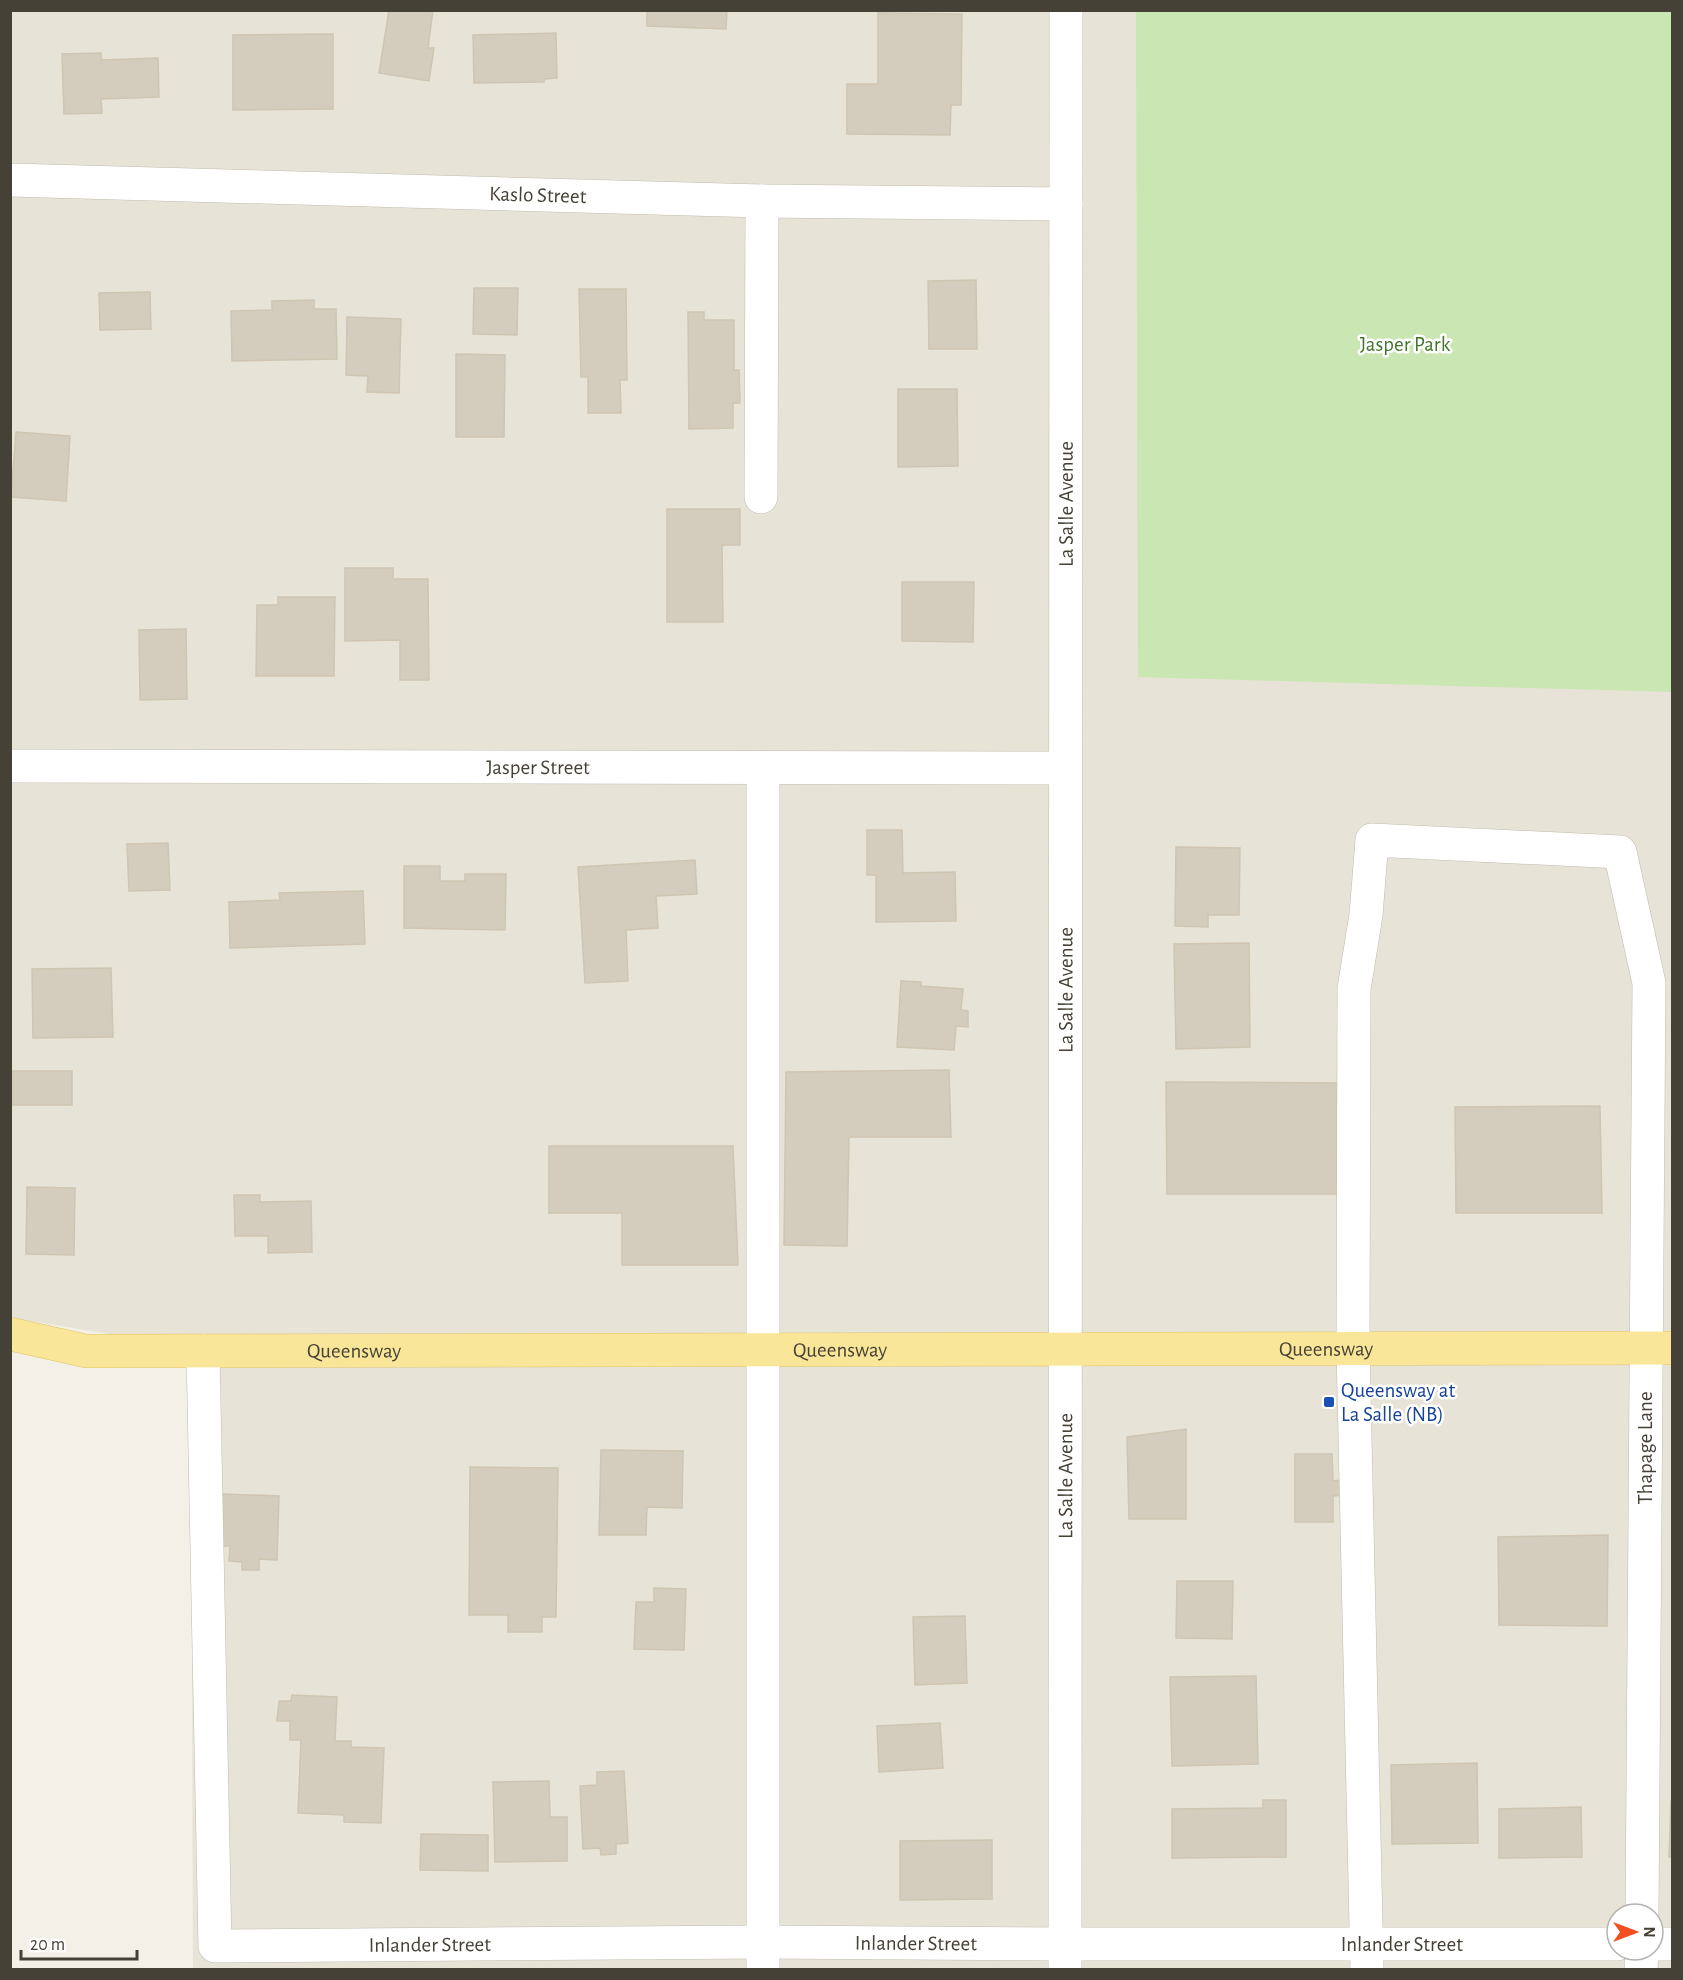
<svg xmlns="http://www.w3.org/2000/svg" width="1683" height="1980" font-family="'Alegreya Sans',sans-serif">
  <style>
    .residential { fill: #e7e3d6; fill-rule: evenodd }
    .green { fill: #cae6b2 }
    .building { fill: #d4cdbd; stroke: #cfc5b1; stroke-width: 1.5 }
    .lines { fill: none; stroke-linecap: round; stroke-linejoin: round }
    .minor-casing { stroke: #c1bcad; stroke-width: 34 }
    .major-casing { stroke: #dfc469; stroke-width: 34 }
    .minor { stroke: #fff; stroke-width: 33 }
    .major { stroke: #fae699; stroke-width: 33 }
    .transit-dot { fill: #1a4fb4; stroke: #fff; stroke-width: 2 }
    .labels { text-anchor: middle; stroke-width: 5; stroke-linejoin: round; paint-order: stroke }
    .street-label { font-size: 21px; fill: #464136; stroke: #fff }
    .park-label { font-size: 21px; fill: #42762c; stroke: #fff }
    .transit-label { font-size: 21px; fill: #164399; stroke: #fff; text-anchor: start }
  </style>
  <rect width="100%" height="100%" fill="#f3f0e7"/>
  <path class="residential" d="M10,11H1672V1969H193L191,1347L11,1318ZM1617,1914H1653V1950H1617Z"/>
  <polygon class="green" points="1136,11 1672,11 1672,692 1138,677"/>
  <g class="building">
    <polygon points="389,10 433,10 428,48 434,48 429,81 379,73"/>
    <polygon points="647,10 727,10 726,29 647,26"/>
    <polygon points="878,13 962,14 961,105 951,105 950,135 847,134 847,84 878,84"/>
    <polygon points="556,33 557,78 544,79 544,82 474,83 473,35"/>
    <polygon points="333,34 333,109 233,110 233,35"/>
    <polygon points="101,53 101,60 158,58 159,97 101,99 102,113 64,114 62,54"/>
    <polygon points="976,280 977,349 929,349 928,281"/>
    <polygon points="474,288 518,288 517,335 473,334"/>
    <polygon points="579,289 626,289 627,380 620,380 621,413 588,413 588,377 581,377"/>
    <polygon points="150,292 151,329 100,330 99,293"/>
    <polygon points="314,300 314,309 336,309 337,359 232,361 231,311 272,310 272,301"/>
    <polygon points="688,312 704,312 704,320 734,320 734,370 739,370 740,403 733,403 733,428 689,429"/>
    <polygon points="347,317 401,319 399,393 367,392 368,376 346,375"/>
    <polygon points="456,354 505,355 504,437 456,437"/>
    <polygon points="898,389 957,389 958,466 898,467"/>
    <polygon points="16,432 70,436 66,501 11,497"/>
    <polygon points="667,509 740,509 740,545 722,545 723,622 667,622"/>
    <polygon points="345,568 393,568 393,579 428,579 429,680 400,680 400,640 345,641"/>
    <polygon points="902,582 974,582 973,642 902,641"/>
    <polygon points="278,597 335,597 334,676 256,676 257,605 278,605"/>
    <polygon points="186,629 187,699 140,700 139,630"/>
    <polygon points="867,830 902,830 903,873 955,872 956,921 876,922 876,875 867,875"/>
    <polygon points="168,843 170,890 129,891 127,844"/>
    <polygon points="1176,847 1240,848 1239,915 1208,915 1208,927 1175,926"/>
    <polygon points="695,860 697,894 656,896 658,928 626,930 628,981 585,983 578,867"/>
    <polygon points="404,866 440,866 440,881 465,881 465,874 506,874 505,930 404,928"/>
    <polygon points="363,891 365,944 230,948 229,902 280,900 279,893"/>
    <polygon points="1249,943 1250,1047 1176,1049 1174,944"/>
    <polygon points="111,968 113,1037 33,1038 32,969"/>
    <polygon points="901,981 921,982 921,986 963,989 961,1010 968,1011 968,1027 956,1026 954,1050 897,1047"/>
    <polygon points="949,1070 951,1137 849,1137 847,1246 784,1245 786,1072"/>
    <rect x="10" y="1071" width="62" height="34"/>
    <polygon points="1166,1082 1340,1083 1343,1194 1167,1194"/>
    <polygon points="1600,1106 1602,1213 1456,1213 1455,1107"/>
    <polygon points="549,1146 733,1146 738,1265 622,1265 622,1213 549,1213"/>
    <polygon points="27,1187 75,1188 74,1255 26,1254"/>
    <polygon points="234,1195 260,1195 260,1202 311,1201 312,1252 268,1253 268,1236 235,1236"/>
    <polygon points="1186,1429 1186,1519 1129,1519 1127,1437"/>
    <polygon points="601,1450 683,1451 682,1508 647,1507 646,1535 599,1535"/>
    <polygon points="1295,1454 1332,1454 1333,1481 1342,1480 1342,1495 1333,1496 1333,1522 1295,1522"/>
    <polygon points="470,1467 558,1468 556,1617 542,1617 542,1632 508,1632 508,1615 469,1615"/>
    <polygon points="222,1494 279,1496 277,1560 259,1559 259,1570 242,1570 242,1562 229,1561 230,1546 220,1546"/>
    <polygon points="1608,1535 1607,1626 1499,1625 1498,1537"/>
    <polygon points="1177,1581 1233,1581 1232,1639 1176,1638"/>
    <polygon points="654,1588 686,1589 684,1650 634,1649 636,1602 654,1602"/>
    <polygon points="965,1616 967,1683 915,1685 913,1617"/>
    <polygon points="1256,1676 1258,1764 1172,1766 1170,1677"/>
    <polygon points="292,1695 337,1697 335,1741 351,1741 351,1747 384,1748 381,1823 344,1822 344,1815 298,1813 301,1740 290,1740 290,1721 277,1721 279,1701 291,1701"/>
    <polygon points="940,1723 943,1768 879,1772 877,1726"/>
    <polygon points="1477,1763 1478,1843 1392,1844 1391,1765"/>
    <polygon points="624,1771 628,1843 616,1844 616,1854 601,1855 600,1848 583,1849 580,1786 597,1785 597,1772"/>
    <polygon points="549,1781 550,1817 567,1817 567,1861 495,1862 493,1782"/>
    <polygon points="1263,1800 1286,1800 1286,1857 1172,1858 1172,1809 1263,1808"/>
    <polygon points="1671,1801 1672,1801 1672,1857 1669,1857"/>
    <polygon points="1581,1807 1582,1857 1499,1858 1499,1809"/>
    <polygon points="421,1834 488,1835 488,1871 420,1870"/>
    <polygon points="992,1840 992,1899 900,1900 900,1841"/>
  </g>
  <g class="lines">
    <defs>
      <g id="minor">
        <path id="s1" d="M10,180L762,201L1066,204"/>
        <polyline points="761,497 762,201"/>
        <path id="s2" d="M10,766L1065,768"/>
        <polyline points="763,768 763,1970"/>
        <path id="s3" d="M203,1351L215,1946L763,1942L1065,1944H1617"/>
        <polyline points="1653,1944 1672,1944"/>
        <path id="s4" d="M1065,1970L1066,10"/>
        <polyline points="1367,1970 1353,1348 1354,989 1366,915 1372,840 1620,852 1649,983 1642,1914"/>
        <polyline points="1641,1970 1642,1950"/>
      </g>
      <g id="major">
        <path id="s5" d="M10,1334L86,1351L1672,1348"/>
      </g>
    </defs>
    <use href="#minor" class="minor-casing"/>
    <use href="#major" class="major-casing"/>
    <use href="#minor" class="minor"/>
    <use href="#major" class="major"/>
  </g>
  <rect class="transit-dot" x="1323" y="1396" width="12" height="12" rx="3"/>
  <g class="labels">
    <g class="street-label">
      <text dy="7" stroke="none"><textPath href="#s1" startOffset="528">Kaslo Street</textPath></text>
      <text dy="7" stroke="none"><textPath href="#s4" startOffset="1466">La Salle Avenue</textPath></text>
      <text dy="7" stroke="none"><textPath href="#s2" startOffset="528">Jasper Street</textPath></text>
      <text dy="7" stroke="none"><textPath href="#s4" startOffset="980">La Salle Avenue</textPath></text>
      <text dy="7" stroke="none"><textPath href="#s5" startOffset="1318">Queensway</textPath></text>
      <text dy="7" stroke="none"><textPath href="#s5" startOffset="832">Queensway</textPath></text>
      <text dy="7" stroke="none"><textPath href="#s5" startOffset="346">Queensway</textPath></text>
      <text transform="translate(1645 1448) rotate(-90)" y="7">Thapage Lane</text>
      <text dy="7" stroke="none"><textPath href="#s4" startOffset="494">La Salle Avenue</textPath></text>
      <text dy="7" stroke="none"><textPath href="#s3" startOffset="1296">Inlander Street</textPath></text>
      <text dy="7" stroke="none"><textPath href="#s3" startOffset="810">Inlander Street</textPath></text>
      <text dy="7" stroke="none"><textPath href="#s3" startOffset="1782">Inlander Street</textPath></text>
    </g>
    <g class="park-label">
      <text x="1405" y="351">Jasper Park</text>
    </g>
    <g class="transit-label">
      <text x="1341" y="1397">Queensway at<tspan x="1341" dy="24">La Salle (NB)</tspan></text>
    </g>
  </g>
  <rect width="1683" height="1980" fill="none" stroke="#464136" stroke-width="24"/>
  <g transform="translate(1635 1932) rotate(90)"><circle r="28" fill="#ffffff" stroke="#b5b3af" stroke-width="1.5"/>
  <path d="M0-4.5L10 22L0 15L-10 22Z" fill="#f24f20"/>
  <text y="-9" font-size="16" font-weight="bold" text-anchor="middle" fill="#464136">N</text>
  </g>
  <path d="M21 1950v9h116v-9" fill="none" stroke="#464136" stroke-width="3"/>
  <text x="30" y="1950" font-size="18" fill="#464136" stroke="#ffffff" stroke-width="4.5" paint-order="stroke">20 m</text>
</svg>
